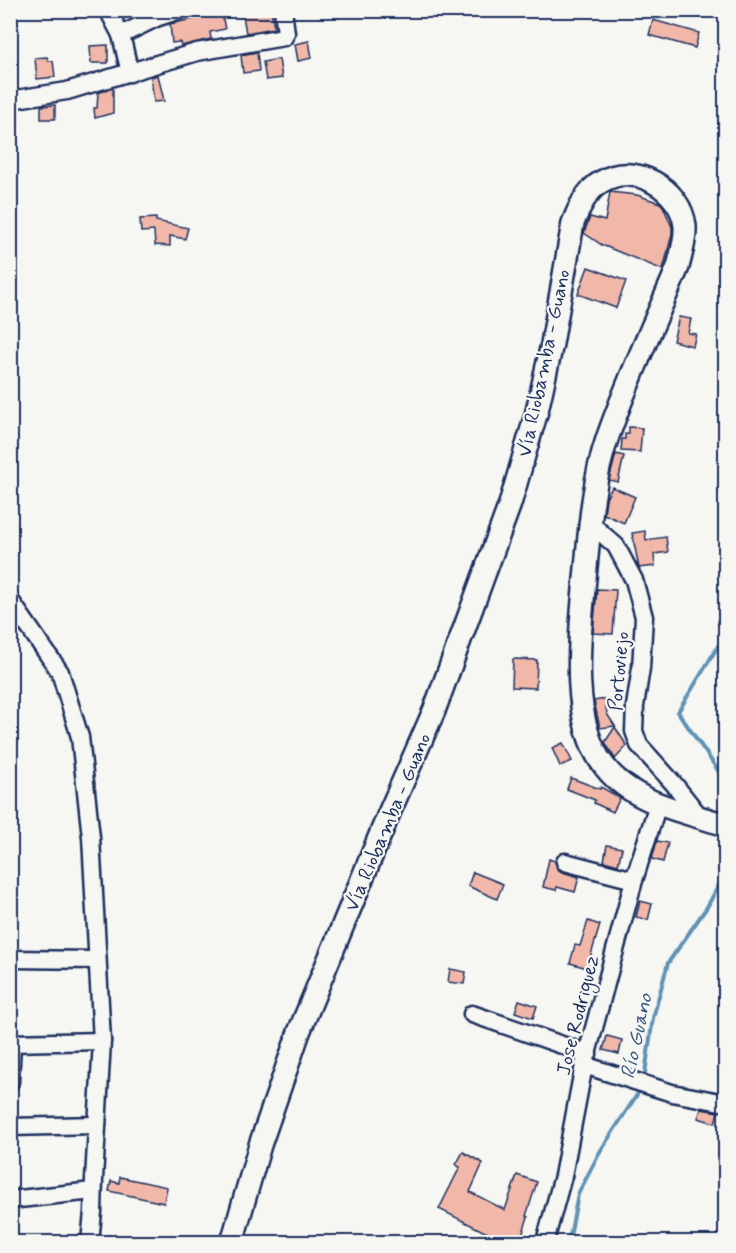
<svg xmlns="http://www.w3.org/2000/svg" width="736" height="1253" font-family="Mynerve,sans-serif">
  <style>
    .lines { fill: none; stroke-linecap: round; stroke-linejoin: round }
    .stream { stroke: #5f92b5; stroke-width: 4 }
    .building { fill: #f1b8aa; stroke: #1b2f5e; stroke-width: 1.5 }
    .minor-casing { stroke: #1b2f5e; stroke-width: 21 }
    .major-casing { stroke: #1b2f5e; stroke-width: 26 }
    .minor { stroke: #f6f6f2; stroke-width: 16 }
    .major { stroke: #f6f6f2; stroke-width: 21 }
    .labels { text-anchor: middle; stroke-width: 4.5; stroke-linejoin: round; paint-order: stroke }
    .street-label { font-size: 20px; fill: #1b2f5e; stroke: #f6f6f2 }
    .water-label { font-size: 21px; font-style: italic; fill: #385882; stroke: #f6f6f2 }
  </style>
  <rect width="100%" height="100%" fill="#f6f6f2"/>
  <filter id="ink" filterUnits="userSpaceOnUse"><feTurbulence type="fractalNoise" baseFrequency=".0167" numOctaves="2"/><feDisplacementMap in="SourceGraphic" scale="12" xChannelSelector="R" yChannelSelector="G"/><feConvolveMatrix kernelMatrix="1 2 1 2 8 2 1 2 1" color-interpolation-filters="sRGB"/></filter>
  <g filter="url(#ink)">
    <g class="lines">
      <g class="stream">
        <polyline points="726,134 721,141 726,155"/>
        <polyline points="726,633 678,712 726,782"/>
        <polyline points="644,1080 653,1018 668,963 707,907 726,872"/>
        <polyline points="569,1242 578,1194 601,1150 642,1087"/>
      </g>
    </g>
    <g class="building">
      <polygon points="215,10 221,10 225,29 210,32 211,39 181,46 180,42 172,43 170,24 197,18 196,17 203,15 203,13"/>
      <polygon points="242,10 271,10 274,28 246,33"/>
      <polygon points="653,20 699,33 695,48 649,35"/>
      <polygon points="309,41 312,58 298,61 295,44"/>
      <polygon points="108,45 108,63 91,63 90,46"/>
      <polygon points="257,52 259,71 243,73 241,55"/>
      <polygon points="47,57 48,61 53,61 55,77 37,79 35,58"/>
      <polygon points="279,59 282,78 266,80 263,62"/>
      <polygon points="158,75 164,101 154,102 151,77"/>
      <polygon points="113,88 113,113 95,118 94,108 97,108 98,93"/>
      <polygon points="55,105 55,119 41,119 41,106"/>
      <polygon points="610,192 637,195 660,203 663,206 672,227 672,234 663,270 602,245 584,233 590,217 605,221"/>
      <polygon points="156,218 156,221 188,228 185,239 170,236 170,246 155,245 154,231 141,232 140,219"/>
      <polygon points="588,267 626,281 616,308 578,294"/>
      <polygon points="679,317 691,319 688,333 696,334 693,346 673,341"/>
      <polygon points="629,427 642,428 640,452 621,451 622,439 625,439 625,434 629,434"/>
      <polygon points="616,454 624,456 618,482 609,480"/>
      <polygon points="612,487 635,497 624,523 604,514 606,499"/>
      <polygon points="645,531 646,540 666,537 668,552 654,554 655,566 639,568 632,533"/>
      <polygon points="597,589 616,590 613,634 593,633"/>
      <polygon points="513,659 537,660 536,688 512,687"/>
      <polygon points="605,699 607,714 615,726 600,728 594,701"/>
      <polygon points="615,727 627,746 615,759 605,742"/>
      <polygon points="563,743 572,761 560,766 552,748"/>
      <polygon points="571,778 600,789 601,787 620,798 613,812 594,803 595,800 567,789"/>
      <polygon points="657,841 668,843 663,862 652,859"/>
      <polygon points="607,845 622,848 618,865 604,861"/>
      <polygon points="549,859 555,861 557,869 562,872 579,877 575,892 557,887 556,890 543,887"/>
      <polygon points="473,872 503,884 497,899 468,886"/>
      <polygon points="640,901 652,904 648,920 636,917"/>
      <polygon points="588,921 600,925 587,968 570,963 575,945 580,946"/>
      <polygon points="450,969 466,972 464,984 448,982"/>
      <polygon points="519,1000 537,1006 533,1018 515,1012"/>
      <polygon points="607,1036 622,1040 619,1054 603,1050"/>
      <polygon points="701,1109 718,1112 715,1123 698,1118"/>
      <polygon points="463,1152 483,1163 470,1192 505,1210 517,1175 537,1182 526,1216 528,1217 520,1242 499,1239 439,1209 460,1167 456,1165"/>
      <polygon points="120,1177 167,1187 164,1203 109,1191 111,1181 119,1183"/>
    </g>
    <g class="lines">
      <defs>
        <g id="minor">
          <polyline points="108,10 121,35 130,73"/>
          <polyline points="121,35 156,18 180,10"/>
          <polyline points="10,100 67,91 197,52 284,37 286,33 283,10"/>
          <polyline points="590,523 616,546 634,580 644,617 641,668 635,706 634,731 639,745 674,784 700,817"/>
          <polyline points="10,600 60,672 80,737 91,837 102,1041 94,1179 93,1212 90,1242"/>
          <polyline points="565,862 634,880"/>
          <polyline points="10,959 97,960"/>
          <polyline points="472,1014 588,1054"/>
          <polyline points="10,1043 102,1041"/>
          <polyline points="584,1065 672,1093 726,1103"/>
          <polyline points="10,1082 12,1043"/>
          <polyline points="10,1127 97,1125"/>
          <polyline points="10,1200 93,1191"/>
          <polyline points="546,1238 563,1176 584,1065 634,880 658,804"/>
        </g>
        <path id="major" d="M232,1242L260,1145L299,1032L390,811L434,711L510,504L537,411L552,344L573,223C579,208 586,191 601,182C634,161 681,189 685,226C686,240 681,254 678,267C654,324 627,381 607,439C593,481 590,524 586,568C581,624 567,721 605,767C633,803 684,812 726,825"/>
      </defs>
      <use href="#minor" class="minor-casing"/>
      <use href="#major" class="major-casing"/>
      <use href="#minor" class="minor"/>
      <use href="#major" class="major"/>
    </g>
  </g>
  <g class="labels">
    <g class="street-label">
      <text transform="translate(543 363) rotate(-78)" y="7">Vía Riobamba - Guano</text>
      <text transform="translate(618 671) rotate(-85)" y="7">Portoviejo</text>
      <text transform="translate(387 822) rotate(-67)" y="7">Vía Riobamba - Guano</text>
      <text transform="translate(577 1015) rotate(-76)" y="7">Jose Rodriguez</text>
    </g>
    <g class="water-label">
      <text transform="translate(636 1036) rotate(-78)" y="7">Río Guano</text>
    </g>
  </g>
  <rect width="736" height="1253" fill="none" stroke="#f6f6f2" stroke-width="36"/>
  <rect x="18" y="18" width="700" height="1217" fill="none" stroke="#1b2f5e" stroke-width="2" filter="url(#ink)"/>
</svg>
